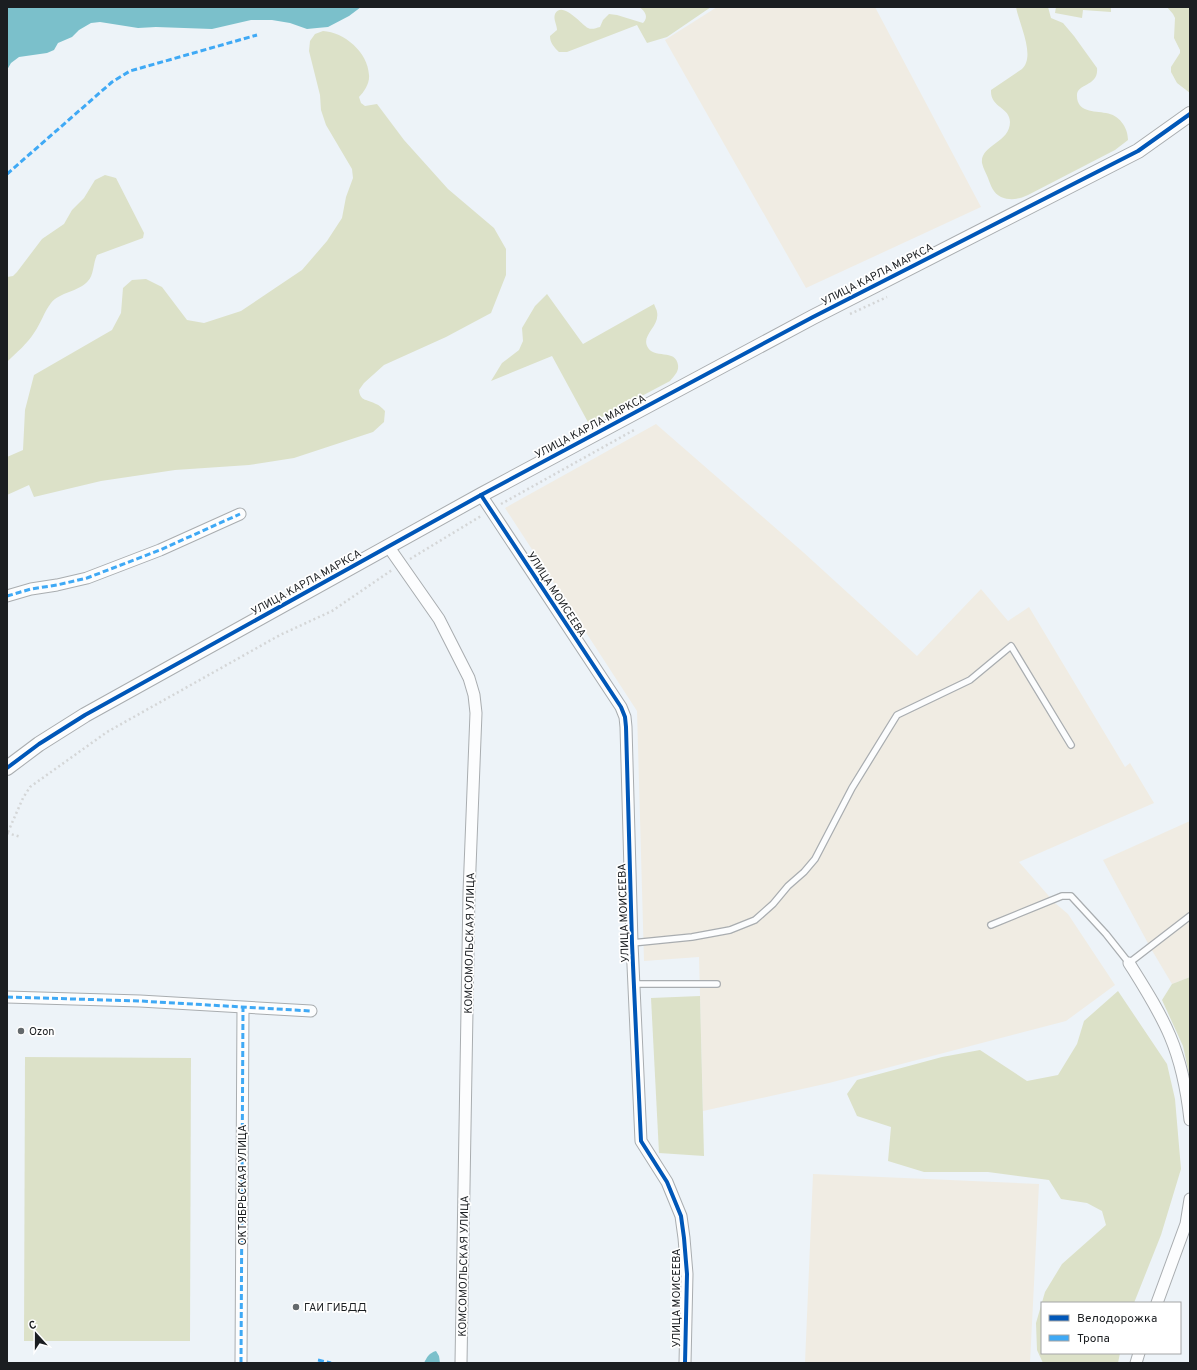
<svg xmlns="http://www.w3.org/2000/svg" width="1197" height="1370" font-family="Overpass,sans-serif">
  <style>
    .industrial { fill: #f0ece3 }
    .green { fill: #dce1c8 }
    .water { fill: #7bc0cb }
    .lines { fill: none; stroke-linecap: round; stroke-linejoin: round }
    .service-casing { stroke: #a9adb0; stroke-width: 8 }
    .minor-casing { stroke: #a9adb0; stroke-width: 13 }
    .tertiary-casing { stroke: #a9adb0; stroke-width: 16 }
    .path { stroke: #d4d6d7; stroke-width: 2.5; stroke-dasharray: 2 3; stroke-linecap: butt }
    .service { stroke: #fcfdfe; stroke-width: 5.5 }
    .minor { stroke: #fcfdfe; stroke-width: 11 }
    .tertiary { stroke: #fcfdfe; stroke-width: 14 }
    .quiet { stroke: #3fa9f5; stroke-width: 3; stroke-dasharray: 6 3; stroke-linecap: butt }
    .cycleway-casing { stroke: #fff; stroke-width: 6 }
    .cycleway { stroke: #0057b8; stroke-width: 4 }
    .poi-dot { fill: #64696c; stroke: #fff; stroke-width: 1.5 }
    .labels { text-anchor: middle; stroke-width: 3.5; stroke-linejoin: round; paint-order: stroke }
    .street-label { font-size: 11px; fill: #1b1e21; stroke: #fff }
    .poi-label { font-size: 11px; fill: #1b1e21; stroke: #fff; text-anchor: start }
  </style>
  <rect width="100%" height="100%" fill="#edf3f8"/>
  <g class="industrial">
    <polygon points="717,7 875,7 981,207 806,288 665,40"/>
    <polygon points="656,424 803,552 917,656 981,589 1008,621 1029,607 1125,767 1130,763 1154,803 1019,862 1055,903 1068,914 1115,985 1066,1021 829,1083 703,1111 699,957 644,961 637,711 505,508"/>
    <polygon points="1190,821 1190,977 1172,984 1150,947 1103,860"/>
    <polygon points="813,1174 1039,1184 1030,1363 805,1363"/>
  </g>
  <g class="green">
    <path d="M639,7H711L667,37L647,43L637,25L567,52H559C554,47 550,43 550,36L557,30C557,25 553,19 555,14C562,0 582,25 588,28C592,30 596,28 600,27L603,20L609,14L617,15L643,23C649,17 645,11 639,7Z"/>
    <path d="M1016,7H1048L1051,18L1063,23L1074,36L1097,68C1099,87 1076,83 1077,96C1077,112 1094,111 1106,113C1119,115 1128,127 1128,140L1115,150L1028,195C1019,199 1011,201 1001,197C993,193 991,186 988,178C986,173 983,168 982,163C980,145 1010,143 1010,122C1010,107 990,108 991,90L1022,69C1036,56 1019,24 1016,7Z"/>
    <polygon points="1056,7 1111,7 1111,12 1083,10 1082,18 1055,13"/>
    <polygon points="1167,7 1190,7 1190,93 1177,83 1171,72 1171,67 1180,53 1180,50 1174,38 1175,18 1173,14"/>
    <path d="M323,31C344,32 368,52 369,75C370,83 364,92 359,97L361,103L365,106L377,104L404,140L448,189L494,228L506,249V275L491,313L446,337L384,365L364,383L359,390C360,402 368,399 376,404C379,405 382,408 385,411L384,422L373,432L294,458L249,465L175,470L101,481L34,497L29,485L7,495V457L23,450L25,410L34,375L112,330L121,313L123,288L132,280L146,279L162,287L187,320L204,323L241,311L302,270L327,241L342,218L346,197L353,178L352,169L326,125L321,110L320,95L309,51L310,41L315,34Z"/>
    <path d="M105,175L116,178L144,233L143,238L97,255C93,263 94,275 88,281C78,292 60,292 51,303C44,312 41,323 34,333C27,344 17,352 7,362V277L13,276L17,272L42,239L64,224L72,210L84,198L95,180Z"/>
    <path d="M547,294L583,344L654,304C655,307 657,310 657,312C660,326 642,334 647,346C653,360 676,348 678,365C679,372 674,376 670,381L589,424L552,356L491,381L502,363L519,350L523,341L522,328L535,306Z"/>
    <polygon points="1190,977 1190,1079 1183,1046 1162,1000 1172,984"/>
    <polygon points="1118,991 1167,1064 1175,1099 1181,1169 1161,1235 1134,1303 1042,1303 1042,1353 1120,1353 1118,1363 1043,1363 1037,1350 1036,1323 1045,1292 1062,1264 1106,1225 1102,1211 1087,1203 1061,1199 1049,1180 988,1172 924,1172 888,1161 891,1127 857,1116 847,1094 857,1080 942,1057 980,1050 1027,1081 1058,1075 1077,1044 1084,1021"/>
    <polygon points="700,996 704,1156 659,1153 651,998"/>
    <polygon points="25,1057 191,1058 190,1341 24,1341"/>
  </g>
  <g class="water">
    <polygon points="7,7 361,7 349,16 328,27 317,28 307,29 290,23 272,20 251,20 212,29 156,27 138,28 100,22 91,23 79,30 72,37 58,43 54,50 47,53 19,57 11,63 7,70"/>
    <path d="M436,1351L439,1356L440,1363H424C427,1357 429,1353 436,1351Z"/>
  </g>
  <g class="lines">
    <defs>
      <g id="service">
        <polyline points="991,925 1062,896 1071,896 1106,934 1129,963 1190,916"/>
        <polyline points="632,943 692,937 730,930 755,920 773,904 788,886 804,872 815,859 852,788 897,715 970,680 1011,646 1071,745"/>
        <polyline points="635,984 717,984"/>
      </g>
      <g id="minor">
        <polyline points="481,495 621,707 625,717 626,727 632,943 641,1141 667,1182 681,1216 684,1238 687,1274 685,1363"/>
        <polyline points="388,546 439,619 469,678 474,695 476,713 469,893 461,1363"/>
        <polyline points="7,596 31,589 57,585 87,578 160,550 240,514"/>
        <path d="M1129,963C1144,987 1159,1010 1170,1036C1181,1062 1187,1092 1190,1120"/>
        <polyline points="7,997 140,1001 311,1011"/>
        <polyline points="1157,1303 1186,1224 1190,1199"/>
        <polyline points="241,1363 243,1008"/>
        <polyline points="1136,1363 1139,1353"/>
      </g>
      <polyline id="tertiary" points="7,768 39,744 85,715 481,495 813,317 1138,151 1190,114"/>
    </defs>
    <use href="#service" class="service-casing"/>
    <use href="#minor" class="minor-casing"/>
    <use href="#tertiary" class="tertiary-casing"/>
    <g class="path">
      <polyline points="850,314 887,297"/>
      <polyline points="501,504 634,430"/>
      <polyline points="410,559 481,516"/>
      <polyline points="8,832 23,798 30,787 107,732 280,635 332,611 392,570"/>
      <polyline points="7,833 21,837"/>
    </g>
    <use href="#service" class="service"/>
    <use href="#minor" class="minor"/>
    <use href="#tertiary" class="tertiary"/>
    <g class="quiet">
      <polyline points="7,174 112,82 130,71 257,35"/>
      <polyline points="7,596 31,589 57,585 87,578 160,550 240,514"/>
      <polyline points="7,997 140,1001 311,1011"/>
      <polyline points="318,1360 331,1363"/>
      <polyline points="241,1363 243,1008"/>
    </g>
    <defs>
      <g id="cycleway">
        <polyline points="481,495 621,707 625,717 626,727 632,943 641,1141 667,1182 681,1216 684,1238 687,1274 685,1363"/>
        <polyline points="7,768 39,744 85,715 481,495 813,317 1138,151 1190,114"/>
      </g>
    </defs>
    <use href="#cycleway" class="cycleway-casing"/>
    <use href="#cycleway" class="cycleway"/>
  </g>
  <g class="poi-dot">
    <circle cx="21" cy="1031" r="4"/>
    <circle cx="296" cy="1307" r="4"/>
  </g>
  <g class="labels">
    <g class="street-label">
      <text transform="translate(877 274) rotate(-27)" y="4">УЛИЦА КАРЛА МАРКСА</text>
      <text transform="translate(590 426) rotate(-28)" y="4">УЛИЦА КАРЛА МАРКСА</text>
      <text transform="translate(306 582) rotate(-29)" y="4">УЛИЦА КАРЛА МАРКСА</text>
      <text transform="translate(557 594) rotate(57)" y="4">УЛИЦА МОИСЕЕВА</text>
      <text transform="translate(623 913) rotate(-92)" y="4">УЛИЦА МОИСЕЕВА</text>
      <text transform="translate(469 943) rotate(-89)" y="4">КОМСОМОЛЬСКАЯ УЛИЦА</text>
      <text transform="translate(242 1185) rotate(-90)" y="4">ОКТЯБРЬСКАЯ УЛИЦА</text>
      <text transform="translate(463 1266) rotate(-89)" y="4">КОМСОМОЛЬСКАЯ УЛИЦА</text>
      <text transform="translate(676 1298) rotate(-90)" y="4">УЛИЦА МОИСЕЕВА</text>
    </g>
    <g class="poi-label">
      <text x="29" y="1035">Ozon</text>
      <text x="304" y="1311">ГАИ ГИБДД</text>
    </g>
  </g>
  <rect width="1197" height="1370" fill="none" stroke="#1b1e21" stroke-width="16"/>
  <rect x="1041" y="1302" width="140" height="52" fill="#ffffff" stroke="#a4a5a6"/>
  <rect x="1049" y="1315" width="20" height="6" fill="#0057b8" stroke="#a4a5a6"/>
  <text x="1077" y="1322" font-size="12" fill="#1b1e21">Велодорожка</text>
  <rect x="1049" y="1335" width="20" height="6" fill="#3fa9f5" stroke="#a4a5a6"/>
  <text x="1077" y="1342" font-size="12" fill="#1b1e21">Тропа</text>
  <g transform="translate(36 1334) rotate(339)" stroke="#ffffff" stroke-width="3" paint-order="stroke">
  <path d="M0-3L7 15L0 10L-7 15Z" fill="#1b1e21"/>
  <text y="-6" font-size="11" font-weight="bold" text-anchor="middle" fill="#1b1e21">С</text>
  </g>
</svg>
